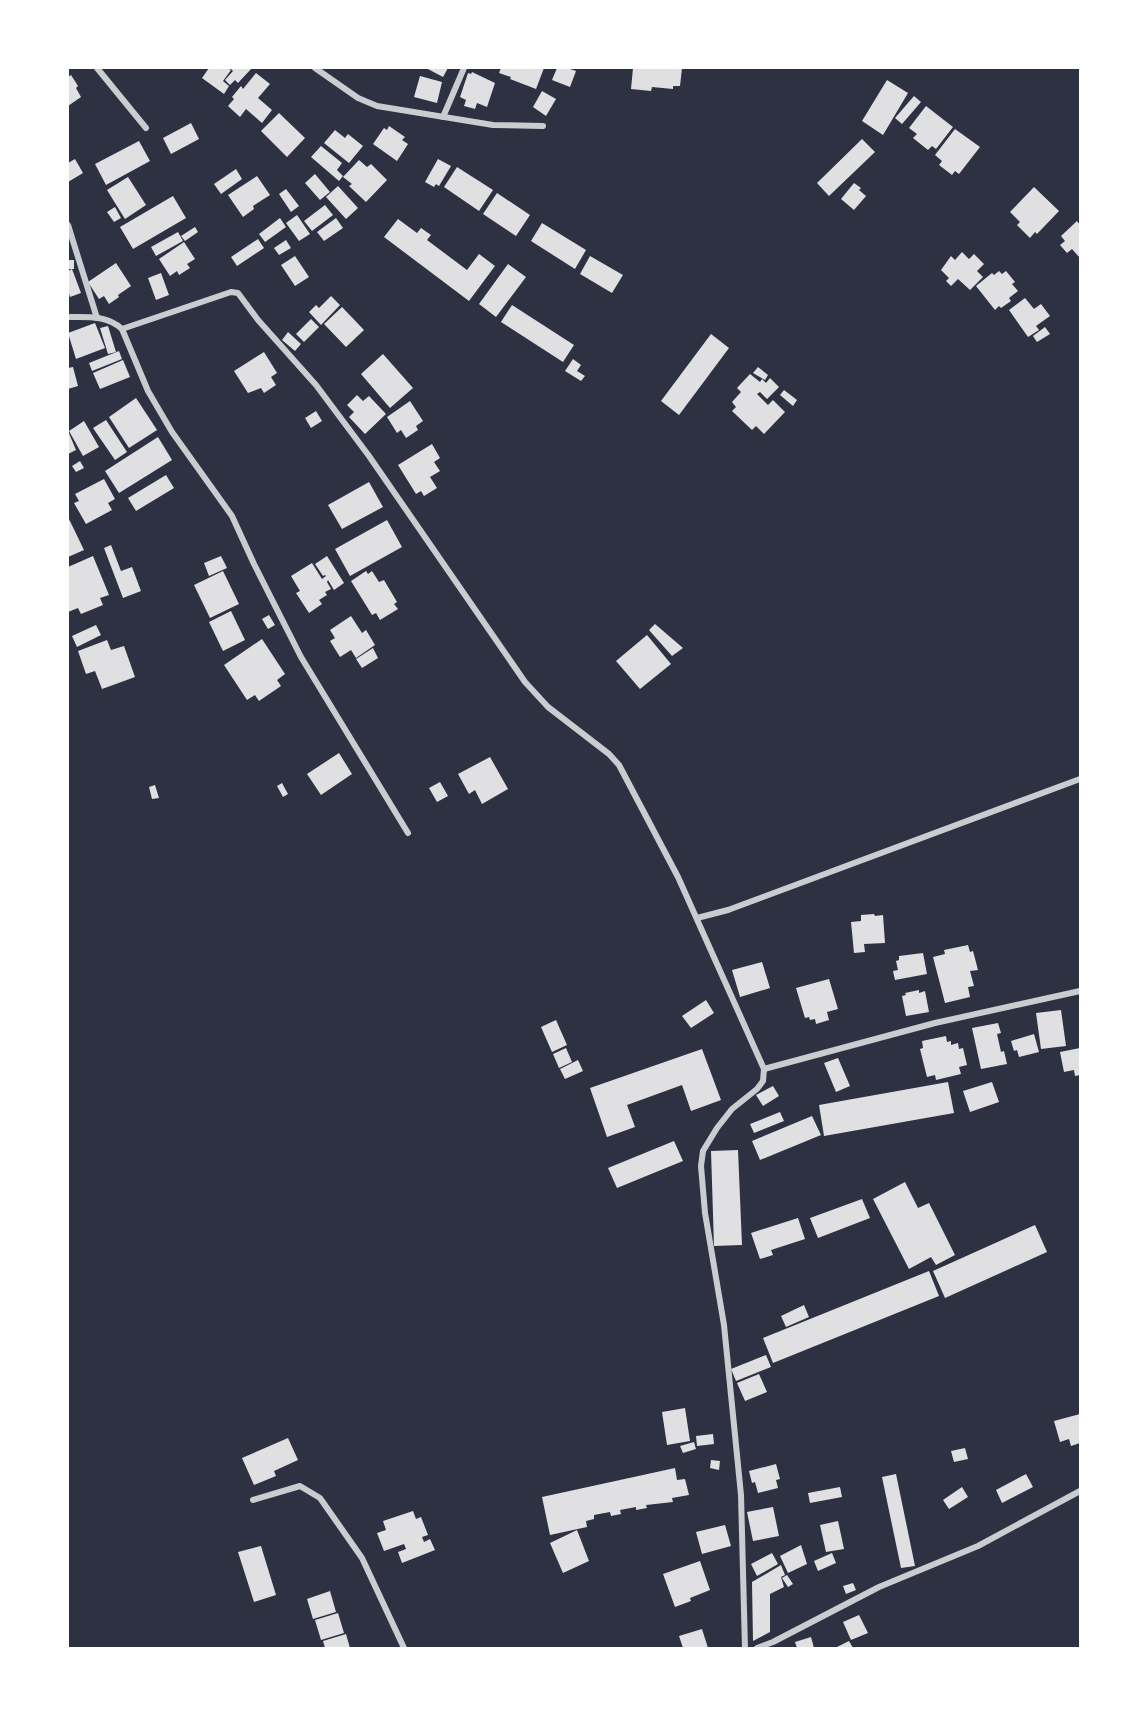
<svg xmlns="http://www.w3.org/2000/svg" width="1148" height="1716" font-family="'Fira Sans Condensed',sans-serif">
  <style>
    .building { fill: #e0e0e3 }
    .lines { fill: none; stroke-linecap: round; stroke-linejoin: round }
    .minor { stroke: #caccd0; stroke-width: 6 }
  </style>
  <rect width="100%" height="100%" fill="#2d3142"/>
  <g class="building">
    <polygon points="209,68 227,68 231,70 223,81 229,86 224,94 202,78"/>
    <polygon points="230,68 252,68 238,83 235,80 230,85 225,80 233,71"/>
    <polygon points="426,68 448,68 443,77"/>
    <polygon points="501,68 544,68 536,89 510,79 511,77 499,73"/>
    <polygon points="557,68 567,68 576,71 570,87 552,80"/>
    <polygon points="633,68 682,68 680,86 673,86 673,89 652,87 651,91 631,89"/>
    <polygon points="472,72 495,83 487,107 477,103 475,109 464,106 466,100 460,97 468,73 471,74"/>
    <polygon points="256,73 270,84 258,98 272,110 262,123 246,109 240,117 228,106 234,99 232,97 241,86 243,89"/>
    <polygon points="71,75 78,86 76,88 81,97 68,106 68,77"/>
    <polygon points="420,76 442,82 437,103 414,97"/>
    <polygon points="887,80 908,93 883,135 862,121"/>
    <polygon points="542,91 556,99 546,116 533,107"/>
    <polygon points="914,96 921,102 902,124 895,118"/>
    <polygon points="926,106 953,127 936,149 932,146 928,150 913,138 917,134 909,128"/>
    <polygon points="279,113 305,138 287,157 261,131"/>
    <polygon points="191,123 199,139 171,154 163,138"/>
    <polygon points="389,126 405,137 402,140 408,144 397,161 373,144 384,128 387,130"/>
    <polygon points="955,129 980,147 959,174 955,171 952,175 939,165 942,161 935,155"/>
    <polygon points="335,130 345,138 348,134 363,146 349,163 324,143"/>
    <polygon points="862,139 875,152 829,196 817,183"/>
    <polygon points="139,141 150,161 106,185 95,164"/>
    <polygon points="321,146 342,163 337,170 343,176 339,181 311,157"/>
    <polygon points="75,159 83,173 68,182 68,163"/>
    <polygon points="438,159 451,166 439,186 436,184 434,187 425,182"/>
    <polygon points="359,160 367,167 371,164 387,180 366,202 349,186 352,184 343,177"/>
    <polygon points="457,167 493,190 479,211 444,187"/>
    <polygon points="236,169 242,179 221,194 214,184"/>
    <polygon points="315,174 330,192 320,200 305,183"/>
    <polygon points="257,176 270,195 253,206 254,209 243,217 228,195"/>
    <polygon points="128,177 146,205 125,219 107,190"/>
    <polygon points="854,183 861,188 859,190 866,196 854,210 841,199"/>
    <polygon points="338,186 358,208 346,219 326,197"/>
    <polygon points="1034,187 1059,211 1037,234 1035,232 1030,238 1017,225 1020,222 1010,212"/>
    <polygon points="286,189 299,206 291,212 279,194"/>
    <polygon points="497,193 530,215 516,236 483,214"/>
    <polygon points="173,196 186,218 133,249 120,227"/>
    <polygon points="325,205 333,215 312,231 304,221"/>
    <polygon points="115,207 121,218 114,222 107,212"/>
    <polygon points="297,215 310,234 299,241 286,223"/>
    <polygon points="280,218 286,227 265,242 259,234"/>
    <polygon points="336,218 343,228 324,241 317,232"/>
    <polygon points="398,219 417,233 421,228 431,235 427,240 467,270 479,254 495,266 469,301 384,237"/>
    <polygon points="1077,221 1080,225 1080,256 1079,257 1072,249 1067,253 1060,245 1065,241 1061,236"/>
    <polygon points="542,223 586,250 575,269 531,241"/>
    <polygon points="195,227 198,232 185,241 181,236"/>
    <polygon points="178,232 183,241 156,256 151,247"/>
    <polygon points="258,239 264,248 237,266 231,257"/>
    <polygon points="286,240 291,248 279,255 274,248"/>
    <polygon points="184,242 195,259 187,264 190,268 179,275 177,271 170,276 159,259"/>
    <polygon points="962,252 969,259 974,254 984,264 977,271 983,277 970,290 958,279 951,286 946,281 949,278 941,270 951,256 955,260"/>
    <polygon points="295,256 309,277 295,286 281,265"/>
    <polygon points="590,256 623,275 612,293 580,274"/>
    <rect x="68" y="260" width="6" height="9"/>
    <polygon points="116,263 131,286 118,295 119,297 109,304 104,296 99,299 88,282"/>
    <polygon points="508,264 526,277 496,317 479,304"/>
    <polygon points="72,269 81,293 70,297 68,290 68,271"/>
    <polygon points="999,271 1002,274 1006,271 1015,282 1012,284 1018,291 1009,298 1011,301 1001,308 999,306 995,310 976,286 992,273 994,275"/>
    <polygon points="161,273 169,295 156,300 148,278"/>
    <polygon points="331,296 340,305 321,325 309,312 316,305 319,308"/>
    <polygon points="1025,298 1034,309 1041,304 1050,316 1036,326 1039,330 1028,337 1009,310"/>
    <polygon points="512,305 574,345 563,362 501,322"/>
    <polygon points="342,307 364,330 346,347 324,324"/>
    <polygon points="311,319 319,327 304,342 296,334"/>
    <polygon points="95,323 105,348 76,359 68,333"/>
    <polygon points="108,326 116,352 108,354 100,328"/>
    <polygon points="1045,327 1050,334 1037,342 1033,336"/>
    <polygon points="288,332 301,344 295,351 282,340"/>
    <polygon points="711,334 729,348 679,415 661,401"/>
    <polygon points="119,351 122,359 92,371 89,363"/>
    <polygon points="264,352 277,373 271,377 276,385 264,393 261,388 248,393 234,371"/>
    <polygon points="383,354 413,388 390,408 361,374"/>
    <polygon points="573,359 581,365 577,371 585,376 581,381 565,371"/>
    <polygon points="123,360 130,377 100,389 93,373"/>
    <polygon points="73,367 78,386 68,389 68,368"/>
    <polygon points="758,367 768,375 765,380 753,373"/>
    <polygon points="750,374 760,382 762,379 766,383 770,378 779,387 767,399 760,392 757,394 768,405 773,400 785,412 764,434 756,426 752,430 732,411 736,407 732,402 741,392 737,388"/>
    <polygon points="784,390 797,400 793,406 780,395"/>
    <polygon points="357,395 363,401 369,396 386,414 365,434 349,417 354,412 347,405"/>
    <polygon points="136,398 157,430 129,448 109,417"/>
    <polygon points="410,401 423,421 416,426 418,430 406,438 401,430 397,433 387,417"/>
    <polygon points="316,411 322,421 311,428 305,418"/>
    <polygon points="106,420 127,452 115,460 93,428"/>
    <polygon points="84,421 99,447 83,456 69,431"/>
    <polygon points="68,431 76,450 68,454"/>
    <polygon points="158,437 172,460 119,493 105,471"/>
    <polygon points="432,444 440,458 434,462 440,471 430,477 437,488 424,496 421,491 416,494 398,465"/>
    <polygon points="80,461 84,468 76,472 72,466"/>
    <polygon points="166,475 174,488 136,511 128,498"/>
    <polygon points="104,479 115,499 108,503 112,510 86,524 74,503 79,501 75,494"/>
    <polygon points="369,482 383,507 342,529 328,505"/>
    <polygon points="68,517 84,550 68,557"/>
    <polygon points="387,520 402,547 350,576 335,549"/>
    <polygon points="111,545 121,571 132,567 141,591 123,598 104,548"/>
    <polygon points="93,556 109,595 100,598 103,605 81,614 78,608 68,612 68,567"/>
    <polygon points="221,556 227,568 209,576 204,563"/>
    <polygon points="327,556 344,583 334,590 328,580 327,582 331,589 325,592 327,595 319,600 322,604 309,613 296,593 300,591 291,576 312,563 322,579 326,576 325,575 323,576 315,564"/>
    <polygon points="223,571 239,604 210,618 194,585"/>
    <polygon points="366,571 368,574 372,571 379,582 384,580 397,602 394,604 398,609 380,620 376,613 372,615 351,581"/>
    <polygon points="231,611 245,640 223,651 209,622"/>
    <polygon points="269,615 275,625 268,629 262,619"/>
    <polygon points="351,616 362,633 366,630 375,645 356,658 351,650 340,657 330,641 335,638 330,630"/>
    <polygon points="655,624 683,648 672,656 649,630"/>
    <polygon points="96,625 101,635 77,647 72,636"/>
    <polygon points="647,635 671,664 640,689 616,661"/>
    <polygon points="262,639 285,674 277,680 281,686 259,701 255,695 247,700 224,665"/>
    <polygon points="107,640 111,650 124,646 135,677 102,689 95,671 86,674 78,651"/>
    <polygon points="373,648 378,658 362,668 356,659"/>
    <polygon points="339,753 352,774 321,795 307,774"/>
    <polygon points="490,757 508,789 482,804 475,790 469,794 458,774"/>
    <polygon points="440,782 448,796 437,802 429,788"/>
    <polygon points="282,783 288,794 283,797 277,786"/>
    <polygon points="155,785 159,798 152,799 149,787"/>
    <polygon points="874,914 875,916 883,915 885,943 864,944 865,952 854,953 851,922 861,921 861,915"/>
    <polygon points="968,945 970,952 973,951 978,970 970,971 974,986 968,987 970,997 945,1003 933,957 945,954 944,950"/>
    <polygon points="923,953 927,974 895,980 893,971 898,970 896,961 899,960 899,956"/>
    <polygon points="762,962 770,988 740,997 732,970"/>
    <polygon points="829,979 838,1009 827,1012 829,1020 816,1024 815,1019 810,1020 809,1017 805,1018 796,988"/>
    <polygon points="919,990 919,993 925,991 929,1012 906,1016 902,996 906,995 905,993"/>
    <polygon points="706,1000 714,1013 691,1028 682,1016"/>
    <polygon points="1061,1010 1066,1046 1041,1049 1036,1013"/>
    <polygon points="556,1020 567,1045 552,1052 541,1027"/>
    <polygon points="998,1023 1001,1033 997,1034 1001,1052 1004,1051 1007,1064 981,1069 972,1028"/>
    <polygon points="1034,1034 1039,1052 1019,1057 1017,1050 1014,1051 1011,1041"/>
    <polygon points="946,1036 947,1042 951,1041 951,1045 958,1043 959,1049 963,1048 967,1065 959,1067 961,1074 936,1080 935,1075 927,1077 920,1049 923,1048 922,1041"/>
    <polygon points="566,1048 572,1062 559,1068 553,1054"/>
    <polygon points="1080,1048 1080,1075 1075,1076 1074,1070 1064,1072 1060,1052"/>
    <polygon points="702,1049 721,1100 691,1111 682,1085 627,1105 635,1127 607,1137 590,1088"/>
    <polygon points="838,1058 850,1086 836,1092 824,1063"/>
    <polygon points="578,1060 583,1071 565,1079 560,1069"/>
    <polygon points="948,1082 954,1113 824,1136 819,1105"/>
    <polygon points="992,1082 999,1102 970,1112 963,1091"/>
    <polygon points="773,1086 779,1096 763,1106 756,1095"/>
    <polygon points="780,1112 784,1121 754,1133 750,1124"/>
    <polygon points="812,1116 821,1135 760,1160 752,1141"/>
    <polygon points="674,1141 683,1161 617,1188 608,1168"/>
    <polygon points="738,1150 742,1245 714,1246 711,1151"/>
    <polygon points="905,1182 918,1208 929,1203 955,1255 936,1265 931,1257 909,1269 873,1199"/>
    <polygon points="862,1199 870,1218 818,1238 810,1218"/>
    <polygon points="798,1218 805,1239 771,1250 773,1255 760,1259 751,1233"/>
    <polygon points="1035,1225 1047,1252 945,1298 933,1271"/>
    <polygon points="929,1271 939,1296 773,1363 763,1338"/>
    <polygon points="804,1305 809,1317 786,1327 781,1316"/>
    <polygon points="766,1355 771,1367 736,1381 731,1369"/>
    <polygon points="759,1374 767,1392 745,1401 737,1383"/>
    <polygon points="685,1408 690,1441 667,1445 662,1412"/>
    <polygon points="1080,1414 1080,1443 1071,1446 1069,1439 1060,1442 1054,1421"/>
    <polygon points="713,1434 714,1444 697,1446 696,1436"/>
    <polygon points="288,1438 298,1460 274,1471 276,1476 254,1485 242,1458"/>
    <polygon points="694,1442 696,1449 683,1453 680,1446"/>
    <polygon points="965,1448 968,1459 954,1462 951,1451"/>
    <polygon points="711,1460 720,1461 719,1470 710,1468"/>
    <polygon points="776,1464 780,1479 776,1480 778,1488 758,1493 755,1482 752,1483 749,1471"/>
    <polygon points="675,1468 677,1480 685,1479 689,1495 672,1498 673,1502 646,1505 647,1508 636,1510 636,1507 620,1510 621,1514 611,1516 610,1512 594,1515 594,1519 586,1521 587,1527 550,1535 542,1497"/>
    <polygon points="896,1474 915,1566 901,1568 882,1477"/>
    <polygon points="1026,1474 1033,1487 1002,1503 996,1490"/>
    <polygon points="840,1487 842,1497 810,1503 808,1493"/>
    <polygon points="962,1487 968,1497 949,1509 943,1500"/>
    <polygon points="773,1507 779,1536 753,1541 747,1512"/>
    <polygon points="413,1511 416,1519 421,1517 428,1535 422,1537 424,1542 430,1539 435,1550 402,1563 398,1552 406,1549 404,1544 384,1551 377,1533 386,1530 383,1521"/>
    <polygon points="838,1521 844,1549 826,1552 820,1525"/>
    <polygon points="725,1525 731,1546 702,1554 696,1532"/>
    <polygon points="577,1530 589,1561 563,1573 550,1543"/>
    <polygon points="801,1545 807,1564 788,1573 780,1556"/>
    <polygon points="261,1546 276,1595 254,1602 238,1552"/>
    <polygon points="772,1553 778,1564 757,1576 751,1564"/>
    <polygon points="832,1553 836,1563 818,1571 814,1561"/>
    <polygon points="700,1561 710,1590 690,1598 691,1601 675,1607 663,1574"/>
    <polygon points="781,1565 785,1575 781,1577 784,1587 770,1594 770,1632 753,1641 752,1582"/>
    <polygon points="787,1575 793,1584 788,1587 782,1578"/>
    <polygon points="853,1583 856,1590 846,1594 843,1586"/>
    <polygon points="330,1591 336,1612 313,1619 307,1599"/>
    <polygon points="338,1613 344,1633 321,1640 315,1620"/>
    <polygon points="859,1615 868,1633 851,1640 843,1622"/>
    <polygon points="702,1629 708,1648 683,1648 679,1636"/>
    <polygon points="346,1634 350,1648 325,1648 323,1641"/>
    <polygon points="811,1637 814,1648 797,1648 795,1642"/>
    <polygon points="849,1641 853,1648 835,1648"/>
  </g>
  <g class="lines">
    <g class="minor">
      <polyline points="97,68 146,128"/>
      <polyline points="315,68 358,98 377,106 493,125 543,126"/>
      <polyline points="443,117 464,68"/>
      <polyline points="68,225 97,318"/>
      <path d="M68,317C87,317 107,315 122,329L231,292L238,293L258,320L316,385L369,456L525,682L548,707L609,754L619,765L678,877L764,1069L763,1081L757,1089L732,1109L717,1128L703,1151L701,1166L705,1213L724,1325L741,1495L745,1648"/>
      <polyline points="122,329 148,391 172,432 232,516 254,564 301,657 408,833"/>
      <polyline points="697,918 728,910 1080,779"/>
      <polyline points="764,1069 935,1023 1080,991"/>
      <polyline points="253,1500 300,1486 320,1498 362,1558 404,1648"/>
      <polyline points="757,1648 773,1642 879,1587 978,1546 1080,1491"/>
    </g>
  </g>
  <rect width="1148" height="1716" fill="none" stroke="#ffffff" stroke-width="138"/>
</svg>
